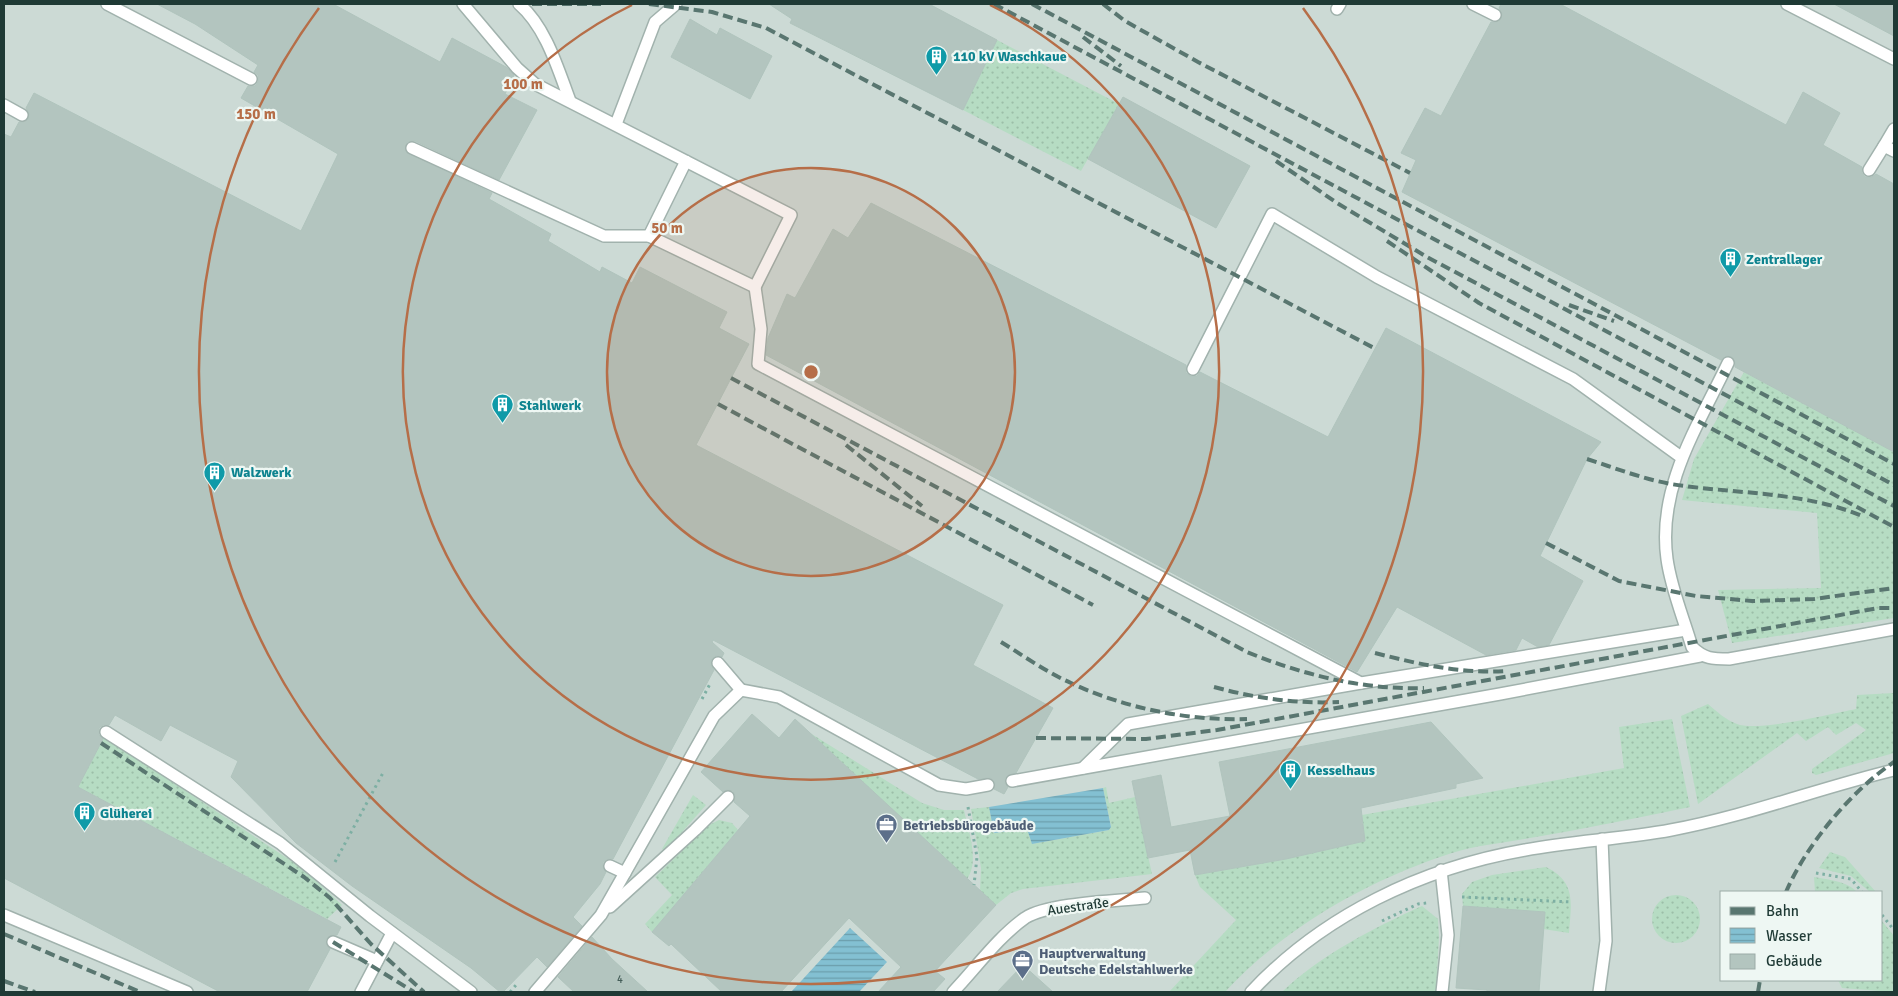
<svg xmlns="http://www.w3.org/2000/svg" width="1898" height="996" font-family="Signika,sans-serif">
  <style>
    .built { fill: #ccdad5; fill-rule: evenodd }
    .grass { fill: url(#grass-dots) }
    .water { fill: url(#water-rules) }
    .building { fill: #b3c5bf; stroke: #b0c4bd }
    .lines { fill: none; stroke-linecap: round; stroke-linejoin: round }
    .lane-casing { stroke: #a1b2ad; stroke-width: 14 }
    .path { stroke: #7dafa3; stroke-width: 3; stroke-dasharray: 2.5 4; stroke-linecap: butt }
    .lane { stroke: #fff; stroke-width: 11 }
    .rail { stroke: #597670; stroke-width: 4; stroke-dasharray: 10 5; stroke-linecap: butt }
    .ring { fill: none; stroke: #b66e48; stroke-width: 2.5 }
    .labels { text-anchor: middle; stroke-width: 4.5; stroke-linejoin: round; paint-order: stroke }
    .number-label { font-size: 11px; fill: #445d58 }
    .culture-label { font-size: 14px; font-weight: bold; fill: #0d838f; stroke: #eef7f3; text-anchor: start }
    .service-label { font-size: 14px; font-weight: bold; fill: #4e5e75; stroke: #eef7f3; text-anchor: start }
    .street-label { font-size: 14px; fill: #1f3a35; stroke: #eef7f3 }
    .centre { fill: #b66e48; stroke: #eef7f3; stroke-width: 2.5 }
    .ring-label { font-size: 15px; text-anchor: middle; font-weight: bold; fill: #b66e48; stroke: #eef7f3; stroke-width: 4.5; stroke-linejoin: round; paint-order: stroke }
  </style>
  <defs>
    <pattern id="grass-dots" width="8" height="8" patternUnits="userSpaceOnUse" patternTransform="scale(1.25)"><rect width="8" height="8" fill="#b6dcc3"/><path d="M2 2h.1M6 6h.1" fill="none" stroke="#9cbea8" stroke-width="1.8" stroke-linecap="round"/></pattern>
    <pattern id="water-rules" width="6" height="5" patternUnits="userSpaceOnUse" patternTransform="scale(1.25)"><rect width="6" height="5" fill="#83c0d2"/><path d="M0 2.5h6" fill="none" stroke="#6b9dab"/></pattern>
  </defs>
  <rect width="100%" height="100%" fill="#deeae6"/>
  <path class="built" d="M4,4H1894V992H4ZM1722,892H1882V980H1722Z"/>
  <g class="grass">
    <polygon points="997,40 1119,104 1081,171 963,110"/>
    <polygon points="1744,372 1894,452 1894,618 1732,643 1718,590 1821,588 1817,513 1682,500 1694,459"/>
    <path d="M1894,693V753L1816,775L1812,773V769L1866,730L1856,723L1836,735L1828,727L1806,741L1797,733L1698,804L1681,716L1708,704C1716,711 1726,720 1737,724C1757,732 1831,714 1856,709L1857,695Z"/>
    <path d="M1672,719L1690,807C1637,818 1583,829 1530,838C1505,843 1476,845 1452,853C1368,880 1285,927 1225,992H1169L1236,920L1200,887L1195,875L1286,859L1365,841L1362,815L1624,768L1619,727Z"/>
    <path d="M810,733L922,803L944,810H964C968,830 980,861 967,879Z"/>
    <polygon points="104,737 302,868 342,905 327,919 78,787"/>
    <polygon points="1106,787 1109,803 1135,797 1152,874 1023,889 1011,893 996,905 980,891 981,868 971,809 989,807 994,833 1027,829 1032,844 1109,830 1111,826 1103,788"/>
    <polygon points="693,795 706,805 667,849 664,850 662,849"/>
    <polygon points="719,820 732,823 738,830 652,932 645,924 672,895 655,877 709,825"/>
    <polygon points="1830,852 1845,857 1876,892 1870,892 1851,876 1819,868"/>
    <path d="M1546,867C1577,882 1571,904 1569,933L1543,929L1545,912L1463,906L1462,894L1472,882L1492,875Z"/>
    <path d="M1814,877C1829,880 1847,881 1857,892H1815Z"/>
    <circle cx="1676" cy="919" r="24"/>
    <path d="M1422,906L1438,919L1439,937L1436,992H1282C1319,956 1375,927 1422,906Z"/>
    <polygon points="1882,921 1894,936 1894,992 1842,988 1838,980 1882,980"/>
  </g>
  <g class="water">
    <polygon points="1103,788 1111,827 1109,830 1032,844 1027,829 994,833 989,807"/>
    <polygon points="850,928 887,962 859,992 791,992"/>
  </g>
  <g class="building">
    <polygon points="157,4 333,4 440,62 452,38 506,67 514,75 505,94 537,110 499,180 415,141 407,142 406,152 492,193 489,199 551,234 548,241 600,272 602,267 632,283 640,267 727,312 719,328 749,344 696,445 1003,605 973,665 1053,708 1016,773 1005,778 1005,783 1008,787 1004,794 994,789 995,783 991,778 978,779 713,640 712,642 724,653 722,657 716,656 711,660 711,665 714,670 613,859 609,859 603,862 603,867 606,872 600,884 573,917 582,926 547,967 537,957 503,992 500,992 471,968 352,886 296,843 231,777 238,761 170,725 161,741 115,715 109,725 103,725 99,728 99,735 103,739 78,787 341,927 337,935 332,935 326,939 326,943 330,949 307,992 220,992 4,878 4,134 11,137 19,122 23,122 28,119 29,114 26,108 34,93 301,231 338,154 241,98 248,86 255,86 258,82 258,75 254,72 258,65 195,24"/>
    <polygon points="769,4 929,4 997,40 963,110 790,23 792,19"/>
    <polygon points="1501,4 1560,4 1786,125 1803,92 1840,113 1823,145 1862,167 1862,173 1865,177 1872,177 1876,174 1894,184 1894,452 1735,367 1735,362 1732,357 1727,356 1721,360 1402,192 1416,160 1401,153 1425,108 1441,116 1491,22 1496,22 1501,19 1502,14 1499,8"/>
    <polygon points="1834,4 1894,4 1894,36"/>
    <polygon points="690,19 717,35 720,28 772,56 750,99 671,57"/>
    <polygon points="1123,97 1250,166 1216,228 1088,159"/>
    <polygon points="871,203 1186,365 1186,373 1190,376 1197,376 1200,372 1328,437 1386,328 1601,442 1587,459 1540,556 1583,581 1549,645 1538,647 1522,638 1516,650 1486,655 1397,607 1357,672 766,355 768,338 787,294 795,298 833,229 848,238"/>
    <polygon points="752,714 779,738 795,719 996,905 935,971 945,979 933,992 878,992 901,967 849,918 781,992 722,992 671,944 669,946 652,932 750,816 734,802 735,796 733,791 727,790 723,792 701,772"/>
    <polygon points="1431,722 1483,778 1456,784 1456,788 1361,808 1365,841 1286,859 1195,875 1190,850 1148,858 1132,781 1161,775 1171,827 1230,816 1219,762"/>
    <polygon points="1463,906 1545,912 1539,992 1487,992 1487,990 1456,988"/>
    <polygon points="592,937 612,959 648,992 574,992 558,977"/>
    <polygon points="1023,965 1053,992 997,992"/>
  </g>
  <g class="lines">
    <defs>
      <g id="lane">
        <polyline points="107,4 251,79"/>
        <polyline points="463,4 517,68 535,84 791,215 755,287 649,236 686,161"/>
        <path d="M519,4C546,27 558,69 570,101"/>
        <polyline points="1473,4 1495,15"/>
        <polyline points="1787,4 1894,59"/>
        <polyline points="1337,9 1340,4"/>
        <polyline points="4,105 22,115"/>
        <polyline points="616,124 655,22 676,4"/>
        <polyline points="1894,129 1884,146 1894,151"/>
        <polyline points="412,148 604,236 649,236"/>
        <polyline points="1869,170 1884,146"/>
        <polyline points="755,287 761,329 758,364 1361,683 1686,630"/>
        <path d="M1728,363C1698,426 1657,487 1667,559C1671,589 1684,619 1692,647C1704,659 1713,659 1729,659L1894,629"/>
        <polyline points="1193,369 1272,214 1377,277 1573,379 1681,457"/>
        <polyline points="718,663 741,690"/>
        <polyline points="106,732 280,843 370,916 471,992"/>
        <polyline points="1083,768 1128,724 1361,683"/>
        <polyline points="1012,781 1500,694 1700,656"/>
        <polyline points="610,866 625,873"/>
        <polyline points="1441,870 1448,935 1442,992"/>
        <polyline points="610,907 695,830 728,797"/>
        <polyline points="4,915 187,992"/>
        <polyline points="333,942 377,961"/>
        <polyline points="361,992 392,933"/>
        <polyline points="535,992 601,915 714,716 741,690 779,697 939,785 966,789 988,785"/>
        <path d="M953,992C976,968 998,937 1025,918C1048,903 1116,901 1145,898"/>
        <path d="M1251,992C1323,915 1422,868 1525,850C1573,841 1623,839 1671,830C1747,816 1819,788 1894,770"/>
        <polyline points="1599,992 1606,941 1602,839"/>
      </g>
    </defs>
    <use href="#lane" class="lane-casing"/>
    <g class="path">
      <polyline points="702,699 710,684"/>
      <polyline points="968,807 977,857 974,885"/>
      <polyline points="335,862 384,771"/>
      <polyline points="1816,873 1851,879 1862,892"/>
      <polyline points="1462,897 1572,902"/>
      <polyline points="1882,915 1894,930"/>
      <polyline points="1382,921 1418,904 1427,903"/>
      <polyline points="510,992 516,985"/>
    </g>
    <use href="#lane" class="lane"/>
    <g class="rail">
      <polyline points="532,4 601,4"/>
      <polyline points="649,4 712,12 766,28 1374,348"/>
      <polyline points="994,4 1894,485"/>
      <polyline points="1032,4 1894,464"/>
      <polyline points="1103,4 1125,21 1198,62 1410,173"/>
      <polyline points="1083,37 1121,66"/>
      <polyline points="1276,161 1337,203 1427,257 1894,506"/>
      <polyline points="1387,241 1479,303 1894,527"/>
      <polyline points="1569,305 1614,321"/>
      <path d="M731,378L1247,652C1303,675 1363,690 1424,688"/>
      <polyline points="718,404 1093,605"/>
      <polyline points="846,445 922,506"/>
      <path d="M1587,459C1615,468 1643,479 1671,484C1733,494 1803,491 1862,516"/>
      <polyline points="1546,543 1619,581 1696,596 1752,601 1814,599 1894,588"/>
      <path d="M1001,642C1024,656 1046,672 1071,683C1124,708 1188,721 1247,719"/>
      <path d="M1375,653C1418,664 1461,674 1506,671"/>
      <path d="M1214,687C1255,698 1296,704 1339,702"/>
      <polyline points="1036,738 1146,739 1217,730 1878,608 1894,608"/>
      <polyline points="101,743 304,877 330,898 371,944 424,992"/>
      <path d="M1786,892C1806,845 1851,791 1894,762"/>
      <polyline points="4,934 140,992"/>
      <polyline points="333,942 414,992"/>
      <polyline points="4,981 35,992"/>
      <polyline points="1758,992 1760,980"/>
    </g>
  </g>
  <circle cx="811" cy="372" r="204" fill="#b66e48" fill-opacity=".12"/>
  <g class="ring">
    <circle cx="811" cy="372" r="204"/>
    <path d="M990 5A408 408 0 1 1 632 5"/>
    <path d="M1303 8A612 612 0 1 1 319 8"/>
  </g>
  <defs>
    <symbol id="building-pin" viewBox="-11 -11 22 30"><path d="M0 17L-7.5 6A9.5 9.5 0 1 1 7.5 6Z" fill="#0f9aa8" stroke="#eef7f3"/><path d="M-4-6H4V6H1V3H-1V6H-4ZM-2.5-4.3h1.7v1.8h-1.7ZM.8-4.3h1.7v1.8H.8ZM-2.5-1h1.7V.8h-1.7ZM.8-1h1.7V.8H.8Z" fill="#fff"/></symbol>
    <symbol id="office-pin" viewBox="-11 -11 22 30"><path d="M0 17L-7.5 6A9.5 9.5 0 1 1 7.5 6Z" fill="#5c6f8a" stroke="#eef7f3"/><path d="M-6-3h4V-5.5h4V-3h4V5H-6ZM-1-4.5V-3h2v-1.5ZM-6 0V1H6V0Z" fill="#fff"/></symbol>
  </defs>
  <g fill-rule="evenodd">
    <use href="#building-pin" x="924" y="44" width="25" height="34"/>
    <use href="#building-pin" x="1718" y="246" width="25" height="34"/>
    <use href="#building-pin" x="490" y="392" width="25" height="34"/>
    <use href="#building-pin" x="202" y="460" width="25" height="34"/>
    <use href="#building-pin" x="1278" y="758" width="25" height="34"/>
    <use href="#building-pin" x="72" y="800" width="25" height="34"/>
    <use href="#office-pin" x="874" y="812" width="25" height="34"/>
    <use href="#office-pin" x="1010" y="948" width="25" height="34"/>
  </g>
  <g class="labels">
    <g class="number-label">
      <text x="620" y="983">4</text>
    </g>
    <g class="culture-label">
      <text x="953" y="61">110 kV Waschkaue</text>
      <text x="1746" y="264">Zentrallager</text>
      <text x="519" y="410">Stahlwerk</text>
      <text x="231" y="477">Walzwerk</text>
      <text x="1307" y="775">Kesselhaus</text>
      <text x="100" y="818">Glüherei</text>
    </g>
    <g class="service-label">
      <text x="903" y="830">Betriebsbürogebäude</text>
      <text x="1039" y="958">Hauptverwaltung<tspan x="1039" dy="16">Deutsche Edelstahlwerke</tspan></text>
    </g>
    <g class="street-label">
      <text transform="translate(1078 906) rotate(-8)" y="5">Auestraße</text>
    </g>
  </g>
  <circle cx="811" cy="372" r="8" class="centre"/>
  <g class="ring-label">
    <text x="523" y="89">100 m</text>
    <text x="256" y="119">150 m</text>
    <text x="667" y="233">50 m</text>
  </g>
  <rect width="1898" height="996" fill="none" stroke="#1f3a35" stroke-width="10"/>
  <rect x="1720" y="891" width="162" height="90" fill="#eef7f3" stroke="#9baba7"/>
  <rect x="1730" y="907" width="25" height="8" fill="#597670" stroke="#9baba7"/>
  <text x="1766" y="916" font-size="15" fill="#1f3a35">Bahn</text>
  <rect x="1730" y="928" width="25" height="15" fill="url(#water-rules)" stroke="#9baba7"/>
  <text x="1766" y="941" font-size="15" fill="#1f3a35">Wasser</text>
  <rect x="1730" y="954" width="25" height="15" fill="#b3c5bf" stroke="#9baba7"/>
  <text x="1766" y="966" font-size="15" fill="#1f3a35">Gebäude</text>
</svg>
